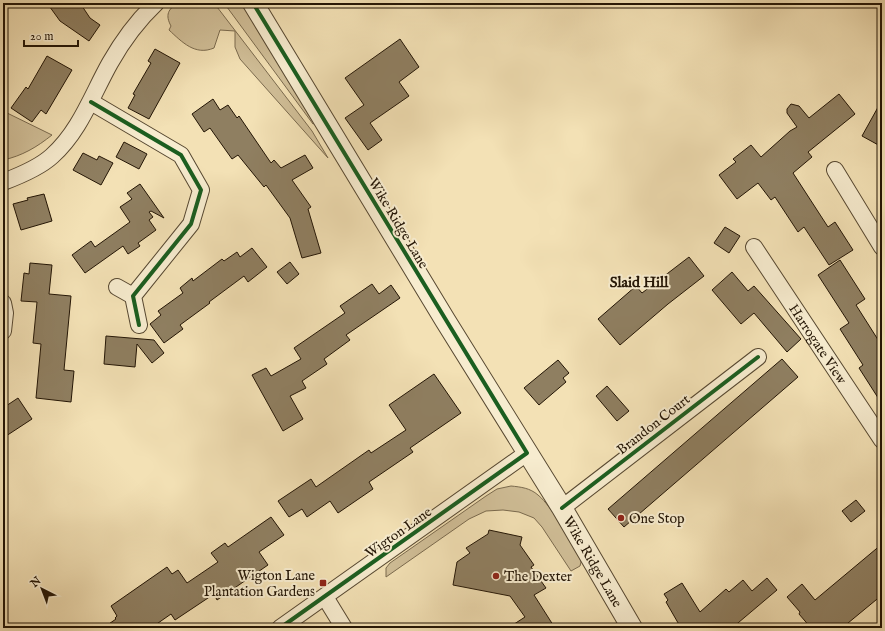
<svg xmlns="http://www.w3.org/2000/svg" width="885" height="631" font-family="'IM FELL English',serif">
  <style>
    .green { fill: #d0be97; stroke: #7a6a4e }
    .building { fill: #8f7f61; stroke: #231505 }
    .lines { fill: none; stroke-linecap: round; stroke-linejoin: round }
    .minor-casing { stroke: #574831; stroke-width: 18 }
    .tertiary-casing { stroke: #574831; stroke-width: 22 }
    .minor { stroke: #f7eccf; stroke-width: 16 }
    .tertiary { stroke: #f7eccf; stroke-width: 20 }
    .cycleway-casing { stroke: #f7eccf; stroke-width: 6 }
    .cycleway { stroke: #1b5e20; stroke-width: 4 }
    .poi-dot { fill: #8f2418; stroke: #f7eccf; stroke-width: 1.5 }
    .labels { text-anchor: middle; stroke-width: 4; stroke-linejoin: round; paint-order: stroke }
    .street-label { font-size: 14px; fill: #231505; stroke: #f7eccf }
    .poi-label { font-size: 14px; fill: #231505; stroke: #f7eccf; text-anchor: start }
    .neighbourhood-label { font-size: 15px; font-weight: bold; fill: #231505; stroke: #f7eccf }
  </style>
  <rect width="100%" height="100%" fill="#f3e1b5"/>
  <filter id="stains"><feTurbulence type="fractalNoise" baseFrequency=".005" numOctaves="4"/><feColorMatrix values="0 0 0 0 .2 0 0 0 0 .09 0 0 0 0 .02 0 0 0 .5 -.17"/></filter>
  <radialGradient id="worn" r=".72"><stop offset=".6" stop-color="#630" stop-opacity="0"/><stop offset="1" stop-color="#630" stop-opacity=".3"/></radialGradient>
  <g class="green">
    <path d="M178,3H214L312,131L328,158L240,59L235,47V31L220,30L214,48C195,56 182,42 169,30L171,26C165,15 168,9 178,3Z"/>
    <polygon points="224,3 243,3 315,123 313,124"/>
    <path d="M3,111L52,135C37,147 22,156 3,160Z"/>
    <path d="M511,486C521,487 530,488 538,495C553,507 569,541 580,558L581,562L580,566L571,571L542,527L534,518L519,512L503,510L486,511L469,519L386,577V568L390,563L486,496L497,489Z"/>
  </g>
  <g class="building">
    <polygon points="47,3 80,3 90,18 100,25 89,41 60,21"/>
    <polygon points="400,39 419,67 399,82 409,96 370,123 382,140 368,150 345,118 364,105 345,78"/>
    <polygon points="155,49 180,63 149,119 128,108 135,95 133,94 151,63 148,61"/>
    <polygon points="47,56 72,70 46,114 41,110 32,122 11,108 26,87 28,89"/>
    <polygon points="839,94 855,114 808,152 812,157 793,173 828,227 835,222 853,250 829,265 804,227 798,232 775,197 771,200 758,183 737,199 719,175 736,162 733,159 751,145 761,157 790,131 797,127 787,113 787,109 791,104 799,106 809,118"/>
    <polygon points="213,99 220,110 228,105 237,118 239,116 271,163 274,160 281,168 305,155 313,168 292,180 311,207 308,209 321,253 302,258 290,218 266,185 264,187 238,155 232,159 210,128 204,132 192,114"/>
    <polygon points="882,100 882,147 862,136"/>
    <polygon points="124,142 147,154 139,169 116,157"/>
    <polygon points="83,153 97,160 99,156 113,163 101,185 73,170"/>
    <polygon points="140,184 164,218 151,211 149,212 153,217 149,220 156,230 138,243 140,246 128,254 123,246 85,273 72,255 91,241 95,247 130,222 120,207 132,199 127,193"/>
    <polygon points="44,194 52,221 21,230 13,204 28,200 27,198"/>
    <polygon points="725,227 740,236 729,253 714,243"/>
    <polygon points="252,248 267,267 248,282 244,276 209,302 210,303 180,325 183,329 164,343 150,324 161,315 158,311 183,293 180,288 192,278 193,281 222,259 224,261 237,252 240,257"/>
    <polygon points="689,257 704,276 668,304 620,345 598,319 636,286 642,293"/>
    <polygon points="840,260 865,299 856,305 882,346 882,404 859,368 863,365 840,329 849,323 818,275"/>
    <polygon points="290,262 299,274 287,284 277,272"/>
    <polygon points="30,263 52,265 49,294 71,296 64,370 74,371 71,402 36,398 41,344 33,343 37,302 21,301 24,273 29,274"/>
    <polygon points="732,272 748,291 754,286 801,339 787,352 754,313 741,324 712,290"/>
    <polygon points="372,284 379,294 391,285 400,298 346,335 350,340 324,359 327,364 302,381 306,388 290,396 303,419 283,431 252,375 266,368 271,376 301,359 294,348 345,313 340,306"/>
    <polygon points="106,336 154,340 164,353 152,363 137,344 135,367 104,364"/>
    <polygon points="782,359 798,377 624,527 608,509"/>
    <polygon points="558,360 569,373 563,378 566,382 539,405 524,388"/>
    <polygon points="434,374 461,413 410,448 413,452 369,482 373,489 338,513 330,501 307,517 302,509 289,517 278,501 311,479 316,487 369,450 371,453 406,430 389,405"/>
    <polygon points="607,386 629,411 617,421 596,396"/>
    <polygon points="18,398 32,419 3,438 3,408"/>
    <polygon points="856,500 865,511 851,522 842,511"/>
    <polygon points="271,517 284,535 259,552 268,565 217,600 214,594 175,620 171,614 151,628 103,628 116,619 115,618 117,616 111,606 167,567 172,574 178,570 187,583 218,562 211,553 225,543 228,547"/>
    <polygon points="489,530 522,537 520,545 534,565 531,567 546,588 534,595 555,628 508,628 525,617 510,596 453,585 457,562 470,553 466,548 488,534"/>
    <polygon points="882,544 882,595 842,628 811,628 799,614 800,612 787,597 802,584 815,600"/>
    <polygon points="767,578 777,590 732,628 681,628 666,602 668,600 664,594 682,583 700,612 726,589 729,592 743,580 752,591"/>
  </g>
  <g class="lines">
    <defs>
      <g id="minor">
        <polyline points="91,102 181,155 201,190 191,224 133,296 139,325"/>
        <polyline points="835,170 882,247"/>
        <path d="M3,182C19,176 39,168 52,156C80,131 92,95 110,63C123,40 137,21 156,3"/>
        <path id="s1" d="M754,247L882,440"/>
        <polyline points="117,287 133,296"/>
        <polyline points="3,303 5,313 3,331"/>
        <polyline points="562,508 758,357"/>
        <polyline points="325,597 344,628"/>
        <polyline points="280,628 527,453"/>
      </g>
      <g id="tertiary">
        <path id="s2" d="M253,3L445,320L562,508L632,628"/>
      </g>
    </defs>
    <use href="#minor" class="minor-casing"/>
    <use href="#tertiary" class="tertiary-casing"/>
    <use href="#minor" class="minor"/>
    <use href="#tertiary" class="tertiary"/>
    <defs>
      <g id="cycleway">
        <polyline points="253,3 527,453 280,628"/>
        <polyline points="91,102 181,155 201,190 191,224 133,296 139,325"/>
        <polyline points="562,508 758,357"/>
      </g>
    </defs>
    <use href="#cycleway" class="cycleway-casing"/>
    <use href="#cycleway" class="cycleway"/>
  </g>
  <g class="poi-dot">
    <circle cx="621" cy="518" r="4"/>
    <circle cx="496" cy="576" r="4"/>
    <rect x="319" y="579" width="8" height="8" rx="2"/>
  </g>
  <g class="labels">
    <g class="street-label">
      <text transform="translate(399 223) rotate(59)" y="5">Wike Ridge Lane</text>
      <text dy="5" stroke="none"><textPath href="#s1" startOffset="116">Harrogate View</textPath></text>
      <text transform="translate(653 424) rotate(-38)" y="5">Brandon Court</text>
      <text transform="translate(398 532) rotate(-35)" y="5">Wigton Lane</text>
      <text dy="5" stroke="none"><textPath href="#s2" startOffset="654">Wike Ridge Lane</textPath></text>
    </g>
    <g class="poi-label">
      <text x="629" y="523">One Stop</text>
      <text x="315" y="580" text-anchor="end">Wigton Lane<tspan x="315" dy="16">Plantation Gardens</tspan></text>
      <text x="504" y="581">The Dexter</text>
    </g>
    <g class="neighbourhood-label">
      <text x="639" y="287">Slaid Hill</text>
    </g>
  </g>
  <rect width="885" height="631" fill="none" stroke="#f3e1b5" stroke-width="16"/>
  <rect x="4" y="4" width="877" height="623" fill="none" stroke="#231505" stroke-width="2"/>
  <rect x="8" y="8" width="869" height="615" fill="none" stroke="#231505"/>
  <g transform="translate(42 589) rotate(318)" stroke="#f7eccf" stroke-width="3" paint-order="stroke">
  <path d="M0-3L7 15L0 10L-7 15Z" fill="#231505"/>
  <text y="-6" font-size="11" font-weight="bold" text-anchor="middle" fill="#231505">N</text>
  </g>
  <path d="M24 40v6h54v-6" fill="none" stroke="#231505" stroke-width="2"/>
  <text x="30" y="40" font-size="12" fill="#231505" stroke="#f7eccf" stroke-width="3" paint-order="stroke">20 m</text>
  <rect width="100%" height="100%" filter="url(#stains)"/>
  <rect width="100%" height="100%" fill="url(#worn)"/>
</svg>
